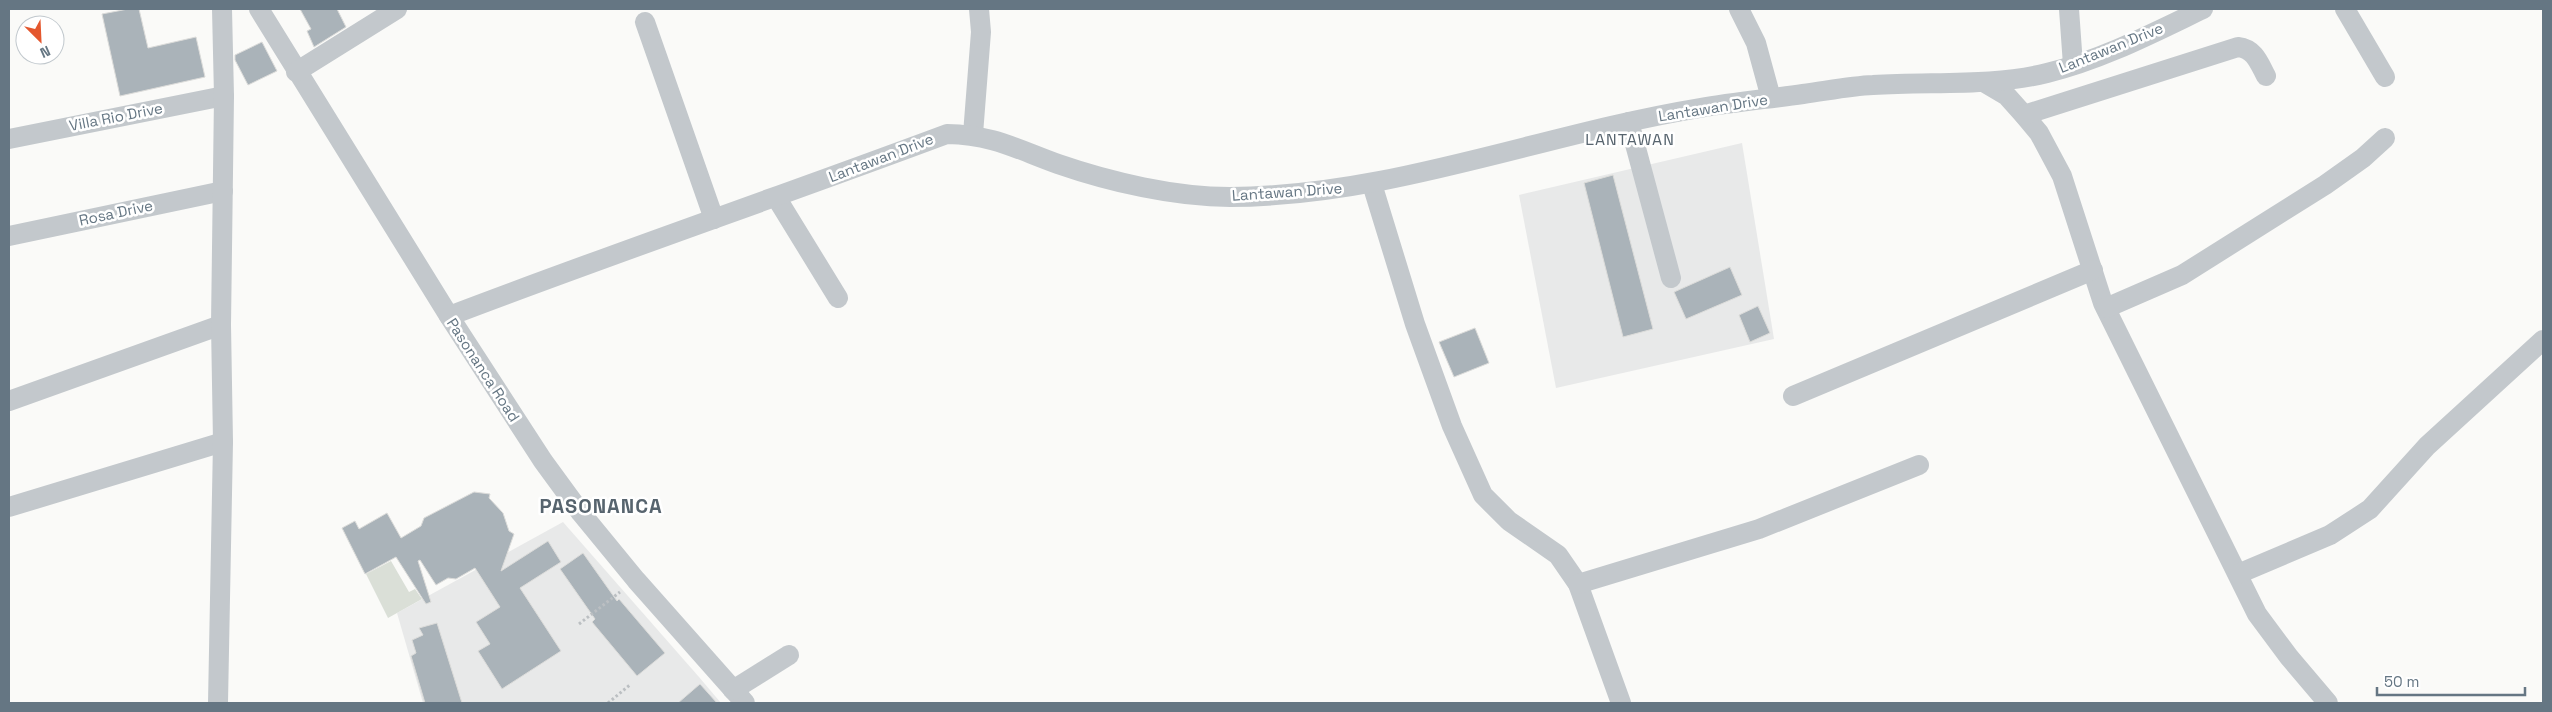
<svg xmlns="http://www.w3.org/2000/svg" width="2552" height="712" font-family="'Space Grotesk',sans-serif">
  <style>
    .built { fill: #e8e9e9 }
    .green { fill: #dadfd7 }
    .building { fill: #aab3b9; stroke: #dcdcda }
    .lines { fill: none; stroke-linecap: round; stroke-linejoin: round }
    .path { stroke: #bbbfc2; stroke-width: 3; stroke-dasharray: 2.5 2.5; stroke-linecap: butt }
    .minor { stroke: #c3c8cc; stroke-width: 20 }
    .labels { text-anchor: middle; stroke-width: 5; stroke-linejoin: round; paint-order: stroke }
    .street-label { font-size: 15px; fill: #657683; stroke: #fff }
    .neighbourhood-label { font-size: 16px; letter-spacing: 1px; fill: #57646e; stroke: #fff }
    .district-label { font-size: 20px; font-weight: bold; letter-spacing: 1px; fill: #57646e; stroke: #fff }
  </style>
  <rect width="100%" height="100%" fill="#fafaf8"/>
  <g class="built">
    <polygon points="1742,143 1774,339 1556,388 1519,195"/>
    <polygon points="563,522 699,677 721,703 423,703 397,613"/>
  </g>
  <polygon class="green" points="391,561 409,592 415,589 422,599 388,618 366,574"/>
  <g class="building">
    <polygon points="128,9 139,9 148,48 196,37 205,77 120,96 102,14"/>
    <polygon points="300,9 337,9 346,27 314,47 307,31 311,29"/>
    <polygon points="262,42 277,71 248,85 235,60 235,55"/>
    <polygon points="1613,175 1653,329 1623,337 1584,183"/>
    <polygon points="1730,267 1742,295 1686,319 1674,292"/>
    <polygon points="1758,306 1770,333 1750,342 1739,315"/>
    <polygon points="1475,328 1489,363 1454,377 1439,342"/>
    <polygon points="474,492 490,494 489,498 503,513 509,531 514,534 501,571 548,541 561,562 520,588 561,651 502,689 478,651 490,644 476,622 500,607 475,568 456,579 448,578 436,585 420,560 418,561 431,602 426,604 396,557 365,574 342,528 355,521 359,529 387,513 401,538 421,526 424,518"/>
    <polygon points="583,553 617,601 619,599 665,653 637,676 592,622 595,619 560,569"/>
    <polygon points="437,623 462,703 425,703 411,656 416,653 412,640 423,635 419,628"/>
    <polygon points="700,684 717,703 678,703"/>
  </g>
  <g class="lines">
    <g class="path">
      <polyline points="579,624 620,592"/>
      <polyline points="608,703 631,684"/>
    </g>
    <g class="minor">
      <polyline points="259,9 449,316 543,461 581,513 636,580 745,703"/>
      <polyline points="1739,9 1756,43 1771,98"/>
      <polyline points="2069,9 2073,65"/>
      <polyline points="2345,9 2385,77"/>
      <polyline points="645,22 714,219"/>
      <polyline points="296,72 397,9"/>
      <polyline points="1985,83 2007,96 2024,115 2039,133 2062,176 2103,303 2257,614 2289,657 2328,703"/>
      <path d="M2024,115L2238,47C2255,49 2259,63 2266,76"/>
      <polyline points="1629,122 1671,278"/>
      <polyline points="973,134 981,32 979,9"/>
      <polyline points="9,139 224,96"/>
      <polyline points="1372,184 1415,324 1452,426 1483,495 1509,521 1558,555 1578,584 1621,703"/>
      <polyline points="776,197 838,298"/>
      <polyline points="9,236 223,191"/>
      <polyline points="2106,308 2182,275 2325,185 2363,158 2385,138"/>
      <path d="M449,316C614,253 781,196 947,134C994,135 1016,149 1058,164C1110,182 1175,197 1230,197C1391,196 1542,134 1700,108C1734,102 1768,99 1803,94C1826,91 1850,86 1873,85C1931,81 1990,87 2047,73C2101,60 2153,33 2203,9"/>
      <polyline points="1793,396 2093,270"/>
      <polyline points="9,401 221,325"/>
      <polyline points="9,507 223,442"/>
      <polyline points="2238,574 2330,535 2370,509 2427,446 2543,340"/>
      <polyline points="1578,584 1759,529 1919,465"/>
      <polyline points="733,690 789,655"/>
      <polyline points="218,703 223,442 221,325 224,96 222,9"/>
    </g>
  </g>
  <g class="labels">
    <g class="street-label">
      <text transform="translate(2111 48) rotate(-22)" y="5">Lantawan Drive</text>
      <text transform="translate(1713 108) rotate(-9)" y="5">Lantawan Drive</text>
      <text transform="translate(116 117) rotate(-11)" y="5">Villa Rio Drive</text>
      <text transform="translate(881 158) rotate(-21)" y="5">Lantawan Drive</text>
      <text transform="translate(1287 192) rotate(-4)" y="5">Lantawan Drive</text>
      <text transform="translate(116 213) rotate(-12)" y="5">Rosa Drive</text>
      <text transform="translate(483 370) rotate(57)" y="5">Pasonanca Road</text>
    </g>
    <g class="neighbourhood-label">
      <text x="1630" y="145">LANTAWAN</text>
    </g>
    <g class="district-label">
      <text x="601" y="513">PASONANCA</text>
    </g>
  </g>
  <rect width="2552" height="712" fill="none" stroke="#657683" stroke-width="20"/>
  <g transform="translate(40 40) rotate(156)"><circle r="24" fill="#ffffff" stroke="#c1c8cd"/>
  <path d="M0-4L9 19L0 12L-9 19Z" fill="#e4572e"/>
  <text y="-8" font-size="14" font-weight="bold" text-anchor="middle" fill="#657683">N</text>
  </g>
  <path d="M2377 687v8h148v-8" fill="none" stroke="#657683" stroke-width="2.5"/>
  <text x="2384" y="687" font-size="15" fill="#657683" stroke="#ffffff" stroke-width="4" paint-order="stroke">50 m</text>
</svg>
